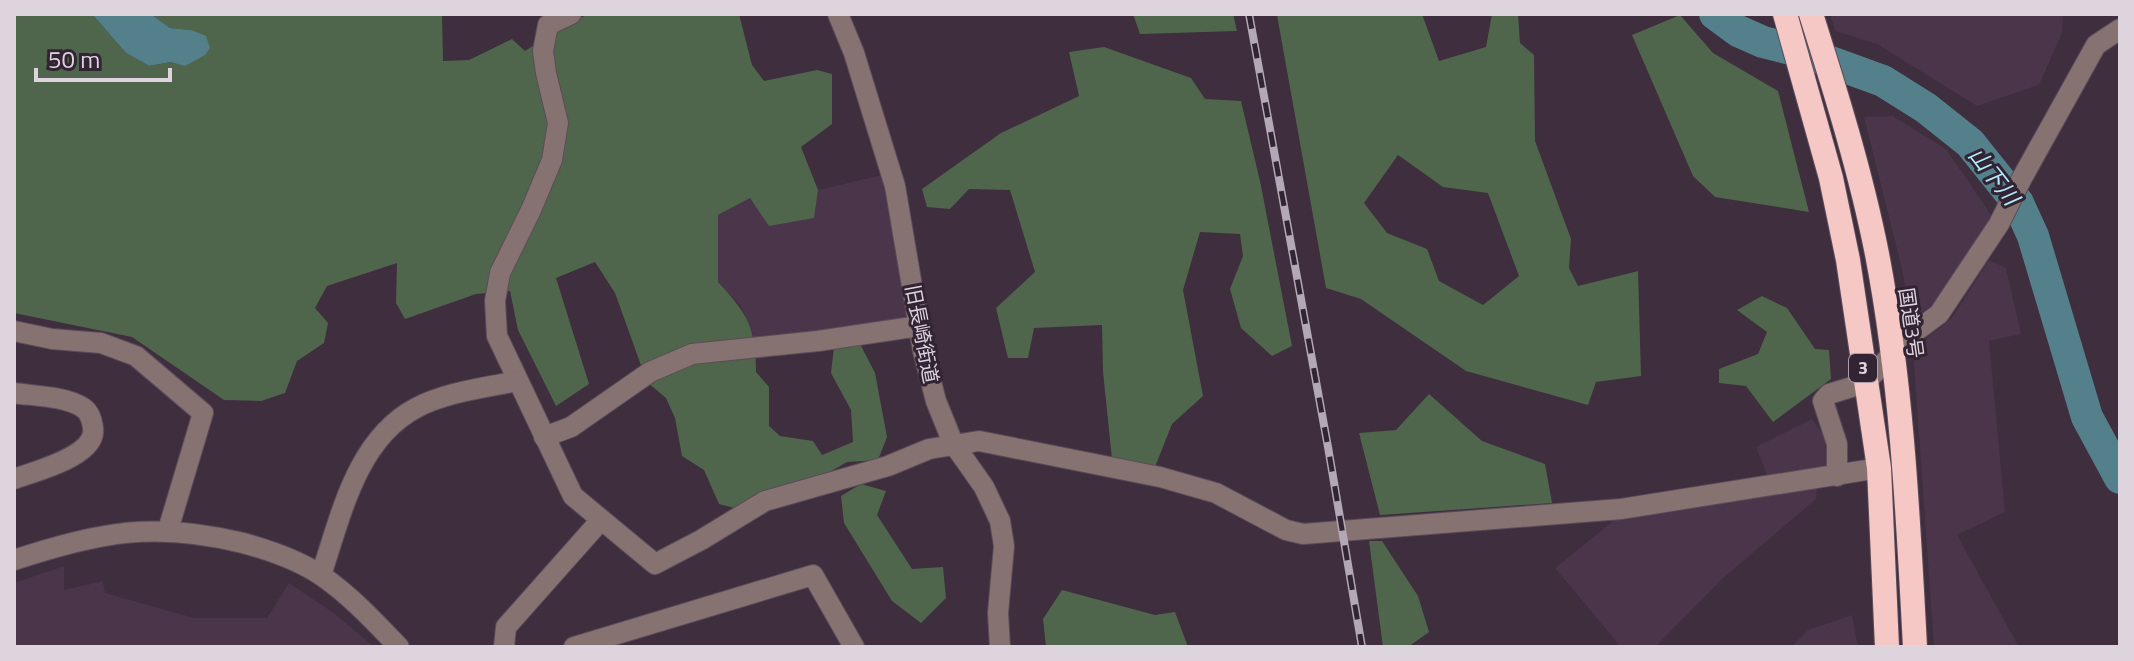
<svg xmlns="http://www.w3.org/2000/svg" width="2134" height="661" font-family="'Titillium Web','Noto Sans JP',sans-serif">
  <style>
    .built { fill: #4a354a }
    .green { fill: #4f664c; fill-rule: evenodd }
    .water { fill: #53808b }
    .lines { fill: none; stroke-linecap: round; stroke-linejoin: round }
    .river { stroke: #53808b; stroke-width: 32 }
    .minor-casing { stroke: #5b4c5b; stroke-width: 22 }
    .highway-casing { stroke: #5b4c5b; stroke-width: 26 }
    .minor { stroke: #857271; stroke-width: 20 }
    .highway { stroke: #f5c7c5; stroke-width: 24 }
    .rail-casing { stroke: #b4a8b4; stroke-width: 8 }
    .rail { stroke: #332434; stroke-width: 5; stroke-dasharray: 15; stroke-linecap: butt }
    .labels { text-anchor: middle; stroke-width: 6; stroke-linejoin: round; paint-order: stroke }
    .shield { fill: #332434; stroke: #ab9fab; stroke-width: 2 }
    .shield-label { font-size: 18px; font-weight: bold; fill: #ded4de }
    .street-label { font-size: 20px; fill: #ded4de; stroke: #332434 }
    .water-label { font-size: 22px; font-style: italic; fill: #afedfd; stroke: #332434 }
  </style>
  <rect width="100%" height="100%" fill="#3e2e3e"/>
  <g class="built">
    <polygon points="1830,14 2063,14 2062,33 2039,85 1977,106 1877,44 1835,31"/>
    <polygon points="1893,116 1946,149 1994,219 1932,305 1912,320 1901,265 1864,117"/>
    <polygon points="886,174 909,323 756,341 740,305 718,282 718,215 750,198 814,218 818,190"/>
    <polygon points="1989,260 2006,268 2021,334 1989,341 2005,512 1957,535 2019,647 1934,647 1913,349 1952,318"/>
    <polygon points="1812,419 1824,436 1828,462 1817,487 1816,499 1722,579 1655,647 1621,647 1555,568 1617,518 1669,495 1767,475 1756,447"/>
    <polygon points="64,566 64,590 103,581 105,593 194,618 267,618 289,583 334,613 374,647 14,647 14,583"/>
    <polygon points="1852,615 1858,647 1791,647 1808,630"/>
  </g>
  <g class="green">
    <path d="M14,14H92L126,53L149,66L171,62L191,30L170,28L151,14H442L443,61L469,60L512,39L525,51L567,24L589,14H739L752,65L764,81L817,70L832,74V124L801,147L818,190L814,218L769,226L750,198L718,215V282C748,314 756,328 756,372L769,387V426L780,436L813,441L822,455L853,442L851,410L831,373L834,347L859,342L875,373L887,437L878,460L847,462L821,477L738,509L719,504L704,470L682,456L675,418L666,398L647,382L615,293L595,262L556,278L589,384L556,406L518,330L510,291L476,294L405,319L396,303L397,263L327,286L315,308L328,323L324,343L297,361L285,393L261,401L224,400L132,337L14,313Z"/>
    <polygon points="1133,14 1233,14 1237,31 1140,34"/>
    <path d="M1279,14H1422L1439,61L1486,47L1492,14H1518L1520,43L1534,55L1535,141L1571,239L1569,268L1578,286L1638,271L1641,376L1596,382L1588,405L1466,371L1361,299L1326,288L1277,15ZM1398,155L1443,187L1488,193L1519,276L1483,305L1439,281L1427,249L1387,233L1364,203Z"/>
    <polygon points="1680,15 1713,53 1778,91 1809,212 1715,197 1693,176 1632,35"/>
    <polygon points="1104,47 1191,78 1205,99 1241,101 1260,181 1292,346 1272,356 1241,328 1230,289 1243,256 1240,234 1200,232 1183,290 1203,396 1172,424 1155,467 1112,459 1103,372 1102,325 1034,328 1028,358 1008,358 996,308 1035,272 1010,190 969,189 950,209 927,207 922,189 1001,133 1079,96 1069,52"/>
    <polygon points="1762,296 1787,308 1815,349 1829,350 1831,379 1773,422 1746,386 1719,383 1719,369 1758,354 1767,332 1737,310"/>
    <polygon points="1429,394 1482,441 1545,464 1552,503 1380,515 1359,433 1396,430"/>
    <polygon points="861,484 886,491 877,515 912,569 943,567 946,598 921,623 892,601 844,523 841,496"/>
    <polygon points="1369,541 1382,541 1418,596 1429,632 1408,647 1383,647"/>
    <polygon points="1062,590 1155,615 1175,612 1188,647 1046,647 1043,619"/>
  </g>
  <polygon class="water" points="92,14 151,14 170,28 191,30 206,36 210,48 205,55 185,66 171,62 149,66 126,53"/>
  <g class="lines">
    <polyline class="river" points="1715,14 1738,31 1763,42 1806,53 1883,81 1926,108 1970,143 2018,203 2033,236 2087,417 2120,478"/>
    <defs>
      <g id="minor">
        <polyline points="571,14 548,25 543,51 546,73 558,123 552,160 531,210 500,273 495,301 497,336 573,496 655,564 701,540 765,501 888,466 929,449 979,441 1160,477 1216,493 1286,530 1303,534 1621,509 1879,468"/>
        <polyline points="838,14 854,53 895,186 923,351 936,401 953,443 984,487 1000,521 1004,546 998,613 1000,647"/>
        <polyline points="14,331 52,339 101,343 136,356 203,413 168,530"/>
        <path d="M14,393C34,396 64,396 82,407C89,411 92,420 93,428C97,456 36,471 14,479"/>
        <polyline points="544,437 571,427 650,372 692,354 818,341 919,326"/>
        <polyline points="1837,476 1837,444 1823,401 1829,394 1865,383 1908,337 1939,314 1999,224 2022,178 2096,45 2120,29"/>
        <path d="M14,560C99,532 155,521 243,543C269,550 300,561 322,576C351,596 375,622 399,647"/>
        <path d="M321,575C341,516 356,440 416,408C446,392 484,388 517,381"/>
        <polyline points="504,647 506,627 601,520"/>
        <polyline points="574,647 813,575 854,647"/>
      </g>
      <g id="highway">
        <polyline points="1785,14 1831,178 1848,260 1879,468 1887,647"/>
        <path d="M1811,14C1836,93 1861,173 1877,254C1902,384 1908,515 1915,647"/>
      </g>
    </defs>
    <use href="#minor" class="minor-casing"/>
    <use href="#highway" class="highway-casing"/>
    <use href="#minor" class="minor"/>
    <use href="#highway" class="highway"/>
    <defs>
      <polyline id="rail" points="1249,14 1328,447 1362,647"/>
    </defs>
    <use href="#rail" class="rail-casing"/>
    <use href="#rail" class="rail"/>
  </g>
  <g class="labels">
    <rect class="shield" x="1849" y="354" width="28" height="28" rx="6"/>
    <g class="shield-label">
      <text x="1863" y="374">3</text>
    </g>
    <g class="street-label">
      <text transform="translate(1911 323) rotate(82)" y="7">国道3号</text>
      <text transform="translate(922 334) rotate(79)" y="7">旧長崎街道</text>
    </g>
    <g class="water-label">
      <text transform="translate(1994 176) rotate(52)" y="8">山下川</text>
    </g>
  </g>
  <rect width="2134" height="661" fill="none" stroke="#ded4de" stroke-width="32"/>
  <path d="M36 68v12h134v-12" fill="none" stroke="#ded4de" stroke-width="4"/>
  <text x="48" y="68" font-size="24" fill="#ded4de" stroke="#332434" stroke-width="6" paint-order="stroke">50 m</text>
</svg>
